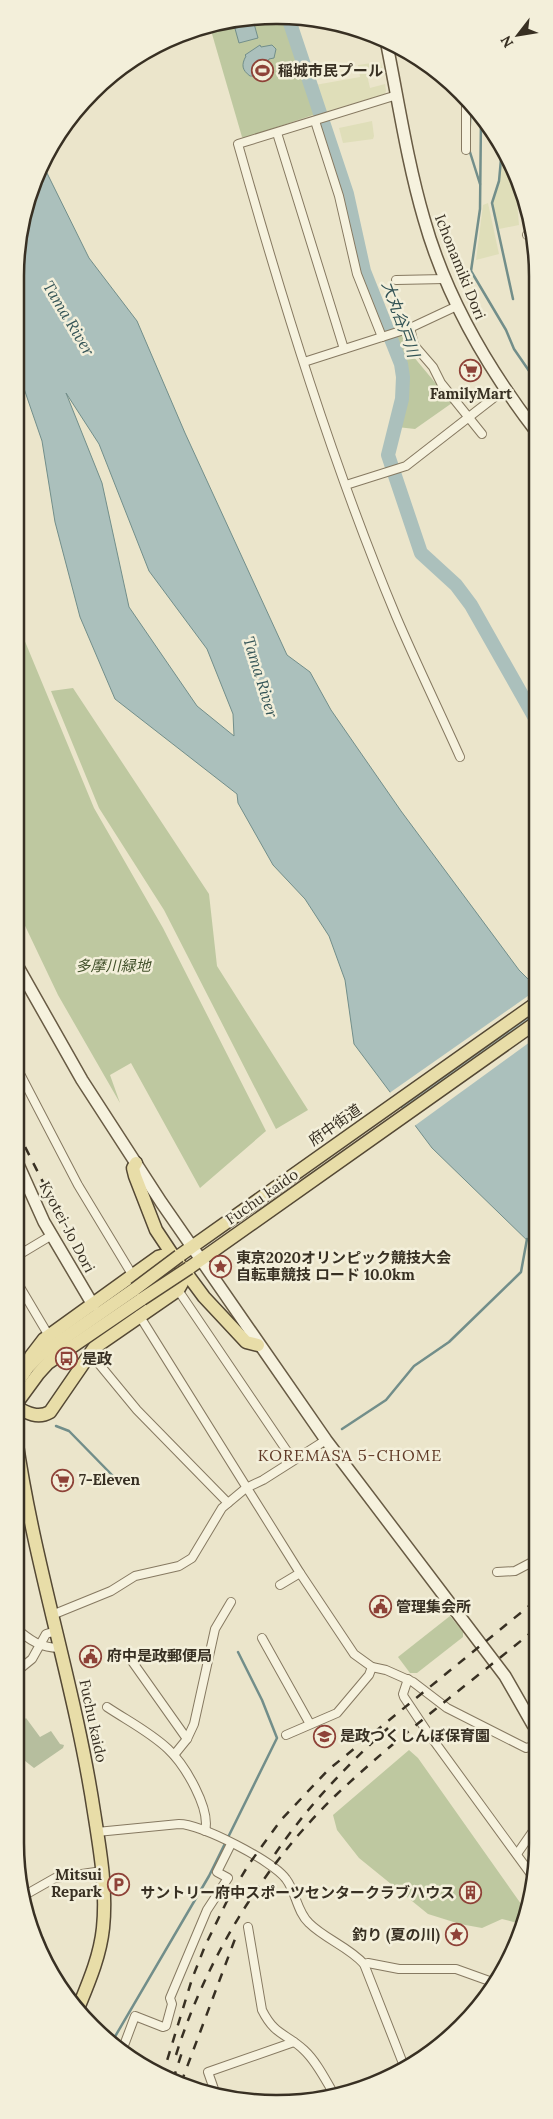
<svg xmlns="http://www.w3.org/2000/svg" width="553" height="2119" font-family="Lora,'Noto Sans JP',serif">
  <style>
    .farmland { fill: #dfdeb9 }
    .green { fill: #bec8a0 }
    .cemetery { fill: #b6be9e }
    .water { fill: #abc0bc; stroke: #728e8a; fill-rule: evenodd }
    .pier { fill: #ebe5cb }
    .lines { fill: none; stroke-linecap: round; stroke-linejoin: round }
    .stream { stroke: #728e8a; stroke-width: 2.5 }
    .river { stroke: #abc0bc; stroke-width: 14 }
    .street-casing { stroke: #867961; stroke-width: 10 }
    .secondary-casing { stroke: #685b44; stroke-width: 14 }
    .primary-casing { stroke: #544834; stroke-width: 15 }
    .street { stroke: #f6f2de; stroke-width: 8 }
    .secondary { stroke: #f6f2de; stroke-width: 11 }
    .primary { stroke: #e8dda8; stroke-width: 12 }
    .rail { stroke: #383023; stroke-width: 2.5; stroke-dasharray: 9 9; stroke-linecap: butt }
    .primary-bridge-casing { stroke: #544834; stroke-width: 15; stroke-linecap: butt }
    .primary-bridge { stroke: #e8dda8; stroke-width: 12 }
    .labels { text-anchor: middle; stroke-width: 5; stroke-linejoin: round; paint-order: stroke }
    .poi-label { font-size: 15px; font-weight: bold; fill: #383023; stroke: #f3efda; text-anchor: start }
    .street-label { font-size: 15px; fill: #383023; stroke: #f3efda }
    .park-label { font-size: 15px; font-style: italic; fill: #43522c; stroke: #f3efda }
    .water-label { font-size: 16px; font-style: italic; fill: #345456; stroke: #f3efda }
    .neighbourhood-label { font-size: 16px; letter-spacing: 1px; fill: #603a27; stroke: #f3efda }
    .rim { fill: none; stroke: #383023; stroke-width: 2.5 }
  </style>
  <rect width="100%" height="100%" fill="#ebe5cb"/>
  <g class="farmland">
    <polygon points="379,62 381,63 383,72 367,75 370,88 385,84 386,91 385,94 324,112 315,85 360,77 358,65"/>
    <polygon points="372,121 374,136 373,139 343,143 339,128"/>
    <polygon points="503,157 509,157 511,162 512,185 516,190 519,225 499,229 492,204 499,185 500,161"/>
    <polygon points="488,203 499,254 476,260 483,205"/>
  </g>
  <g class="green">
    <polygon points="225,20 284,20 316,114 244,138 242,137 210,27"/>
    <path d="M404,334L413,356L452,403L415,429L397,427C409,394 407,371 394,338Z"/>
    <polygon points="19,627 94,808 163,928 266,1131 200,1188 131,1063 110,1075 120,1103 58,995 18,911"/>
    <polygon points="73,688 209,894 217,966 308,1110 276,1129 164,910 99,808 51,691"/>
    <polygon points="450,1616 463,1632 463,1637 417,1673 410,1673 398,1657"/>
    <polygon points="409,1750 418,1758 526,1911 521,1924 502,1919 482,1928 460,1924 428,1914 359,1858 337,1830 333,1815"/>
  </g>
  <polygon class="cemetery" points="15,1718 21,1723 26,1718 40,1737 51,1731 60,1744 64,1745 63,1748 34,1768 15,1753"/>
  <g class="water">
    <polygon points="235,20 253,20 258,38 239,43 234,25 236,24"/>
    <path d="M260,45L261,47L272,45L276,49L274,58L269,59L260,76H250C242,70 241,65 246,56L245,55Z"/>
    <path d="M44,167L89,258L137,321L185,433L287,655L310,672L331,710L401,811L519,970L535,986L534,1247L432,1148L354,1044L345,980L329,936L305,899L273,865L238,803L237,794L115,699L80,617L55,522L42,441L20,377V226ZM66,393L99,444L149,571L207,649L233,714L234,736L197,706L129,607L102,483Z"/>
  </g>
  <g class="pier">
    <polygon points="535,991 534,1012 399,1108 388,1094"/>
    <polygon points="534,1017 534,1039 413,1127 401,1111"/>
  </g>
  <g class="lines">
    <g class="stream">
      <polyline points="481,119 480,209 471,271 506,330 514,349 536,381"/>
      <polyline points="469,141 471,104"/>
      <polyline points="502,148 499,181 492,203 513,299"/>
      <polyline points="469,149 480,184"/>
      <polyline points="56,1426 69,1431 113,1476"/>
      <polyline points="342,1429 386,1400 414,1366 449,1342 521,1272 527,1239"/>
      <polyline points="113,2040 209,1876 277,1738 262,1700 238,1652"/>
    </g>
    <polyline class="river" points="289,20 347,194 364,271 401,364 403,377 402,399 388,455 421,553 456,585 471,605 535,718"/>
    <defs>
      <g id="street">
        <path d="M397,95L238,144C283,303 332,463 396,616C416,663 439,710 460,757"/>
        <polyline points="315,121 339,196 357,274 382,337"/>
        <polyline points="277,133 344,349"/>
        <polyline points="466,150 466,98"/>
        <polyline points="527,235 533,234"/>
        <polyline points="396,280 445,279"/>
        <polyline points="410,328 414,345 433,367 441,383 482,434"/>
        <polyline points="304,362 410,328 457,306"/>
        <polyline points="346,485 406,466 505,389"/>
        <polyline points="17,1068 78,1185 133,1276"/>
        <polyline points="17,1256 52,1235"/>
        <polyline points="17,1282 49,1336"/>
        <polyline points="178,1290 293,1460"/>
        <polyline points="139,1315 300,1573 354,1654 372,1667 386,1670 413,1682 447,1708 526,1748 533,1746"/>
        <polyline points="90,1353 137,1410 228,1503"/>
        <polyline points="497,1572 515,1571 534,1561"/>
        <polyline points="280,1585 300,1573"/>
        <polyline points="52,1615 111,1591 135,1576 179,1566 192,1558 222,1508 246,1488 263,1480 326,1440"/>
        <path d="M16,1628C29,1640 41,1648 60,1648"/>
        <polyline points="262,1638 310,1724"/>
        <polyline points="129,1657 187,1739"/>
        <polyline points="16,1672 32,1659 46,1634 56,1631"/>
        <polyline points="408,1679 403,1694 404,1697 426,1730 533,1877"/>
        <path d="M107,1707C128,1721 150,1732 168,1749C185,1765 211,1809 205,1831"/>
        <polyline points="286,1735 337,1713 369,1675 372,1667"/>
        <polyline points="174,1755 187,1739 194,1724 215,1629 231,1602"/>
        <path d="M97,1832L179,1824C201,1824 273,1861 286,1879C296,1892 297,1912 309,1923C325,1939 349,1947 364,1964L404,2066"/>
        <polyline points="517,1854 533,1831"/>
        <polyline points="25,1895 55,1878 102,1871"/>
        <path d="M248,1927L262,2010C275,2036 286,2033 304,2050C317,2062 326,2081 335,2096"/>
        <polyline points="364,1964 368,1963 399,1969 456,1969 495,1983"/>
        <polyline points="123,2048 135,2016 163,2027 166,2026 172,2004 170,1998 207,1910 228,1878 217,1872 231,1844"/>
        <polyline points="215,2092 208,2072 294,2042"/>
      </g>
      <g id="secondary">
        <path d="M386,40C398,99 407,161 424,219C446,297 486,366 535,430"/>
        <polyline points="18,967 82,1080 161,1202 326,1440 505,1676 533,1725"/>
        <polyline points="17,1162 44,1222 93,1305"/>
      </g>
      <g id="primary">
        <polyline points="136,1163 133,1168 135,1176 156,1230 176,1260"/>
        <polyline points="179,1256 535,1004"/>
        <polyline points="189,1268 534,1024"/>
        <polyline points="184,1270 204,1297 246,1342 258,1345"/>
        <polyline points="16,1385 28,1367 40,1355 135,1289"/>
        <polyline points="16,1404 38,1374 48,1363 142,1299"/>
        <path d="M16,1407C27,1413 38,1419 50,1412L94,1348L178,1290L182,1283L184,1270C177,1260 171,1253 158,1257L44,1339L31,1356L23,1374"/>
        <path d="M16,1438C34,1565 75,1686 94,1812C100,1850 107,1889 103,1928C100,1957 88,1984 77,2011"/>
      </g>
    </defs>
    <use href="#street" class="street-casing"/>
    <use href="#secondary" class="secondary-casing"/>
    <use href="#primary" class="primary-casing"/>
    <use href="#street" class="street"/>
    <use href="#secondary" class="secondary"/>
    <use href="#primary" class="primary"/>
    <g class="rail">
      <polyline points="17,1131 48,1192"/>
      <path d="M275,1854C308,1806 345,1767 388,1728"/>
      <path d="M176,2055C206,1959 263,1866 335,1796C397,1737 467,1685 533,1631"/>
      <polyline points="162,2077 192,1979 205,1946 227,1901 249,1864 281,1820 328,1770 534,1602"/>
      <polyline points="173,2080 183,2049"/>
      <polyline points="181,2083 235,1939"/>
    </g>
    <defs>
      <g id="primary-bridge">
        <polyline points="135,1289 179,1256"/>
        <polyline points="142,1299 189,1268"/>
      </g>
    </defs>
    <use href="#primary-bridge" class="primary-bridge-casing"/>
    <use href="#primary-bridge" class="primary-bridge"/>
  </g>
  <defs>
    <symbol id="stadium-ring" viewBox="-11 -11 22 22"><circle r="9.5" fill="#f3efda" stroke="#8e4238" stroke-width="1.5"/><path d="M0-5a6.5 5 0 1 0 0 10a6.5 5 0 1 0 0-10ZM-3.5-1.8h7v3.6h-7Z" fill="#8e4238"/></symbol>
    <symbol id="supermarket-ring" viewBox="-11 -11 22 22"><circle r="9.5" fill="#f3efda" stroke="#8e4238" stroke-width="1.5"/><path d="M-6-5.5h2.5l.6 2H6L4.5 2H-2.5L-4.4-4H-6ZM-1.5 3.2a1.3 1.3 0 1 0 .1 0ZM3 3.2a1.3 1.3 0 1 0 .1 0Z" fill="#8e4238"/></symbol>
    <symbol id="sight-ring" viewBox="-11 -11 22 22"><circle r="9.5" fill="#f3efda" stroke="#8e4238" stroke-width="1.5"/><path d="M0-6L1.8-2.2L6-1.7L2.9 1.2L3.7 5.4L0 3.3L-3.7 5.4L-2.9 1.2L-6-1.7L-1.8-2.2Z" fill="#8e4238"/></symbol>
    <symbol id="bus-ring" viewBox="-11 -11 22 22"><circle r="9.5" fill="#f3efda" stroke="#8e4238" stroke-width="1.5"/><path d="M-5-6H5V4H4V6H2V4H-2V6H-4V4H-5ZM-3.5-4V0h7V-4ZM-3.5 1.2v1.5H-2V1.2ZM2 1.2v1.5H3.5V1.2Z" fill="#8e4238"/></symbol>
    <symbol id="civic-ring" viewBox="-11 -11 22 22"><circle r="9.5" fill="#f3efda" stroke="#8e4238" stroke-width="1.5"/><path d="M-.6-6.5H3V-4.5H.6V-3L4-1V1h2V6H-6V1h2V-1L-.6-3ZM-1.2 2.5V6h2.4V2.5Z" fill="#8e4238"/></symbol>
    <symbol id="school-ring" viewBox="-11 -11 22 22"><circle r="9.5" fill="#f3efda" stroke="#8e4238" stroke-width="1.5"/><path d="M0-5L7-2L0 1L-7-2ZM-4 1L0 2.5L4 1V4Q0 6-4 4Z" fill="#8e4238"/></symbol>
    <symbol id="parking-ring" viewBox="-11 -11 22 22"><circle r="9.5" fill="#f3efda" stroke="#8e4238" stroke-width="1.5"/><path d="M-3.5-5.5H1a3.5 3.5 0 0 1 0 7H-1V5.5H-3.5ZM-1-3.4V-.6H.8a1.4 1.4 0 0 0 0-2.8Z" fill="#8e4238"/></symbol>
    <symbol id="building-ring" viewBox="-11 -11 22 22"><circle r="9.5" fill="#f3efda" stroke="#8e4238" stroke-width="1.5"/><path d="M-4-6H4V6H1V3H-1V6H-4ZM-2.5-4.3h1.7v1.8h-1.7ZM.8-4.3h1.7v1.8H.8ZM-2.5-1h1.7V.8h-1.7ZM.8-1h1.7V.8H.8Z" fill="#8e4238"/></symbol>
  </defs>
  <g fill-rule="evenodd">
    <use href="#stadium-ring" x="250" y="58" width="25" height="25"/>
    <use href="#supermarket-ring" x="458" y="358" width="25" height="25"/>
    <use href="#sight-ring" x="208" y="1254" width="25" height="25"/>
    <use href="#bus-ring" x="54" y="1346" width="25" height="25"/>
    <use href="#supermarket-ring" x="50" y="1468" width="25" height="25"/>
    <use href="#civic-ring" x="368" y="1594" width="25" height="25"/>
    <use href="#civic-ring" x="78" y="1644" width="25" height="25"/>
    <use href="#school-ring" x="312" y="1724" width="25" height="25"/>
    <use href="#parking-ring" x="106" y="1872" width="25" height="25"/>
    <use href="#building-ring" x="458" y="1880" width="25" height="25"/>
    <use href="#sight-ring" x="444" y="1922" width="25" height="25"/>
  </g>
  <g class="labels">
    <g class="poi-label">
      <text x="278" y="76">稲城市民プール</text>
      <text x="471" y="399" text-anchor="middle">FamilyMart</text>
      <text x="236" y="1263">東京2020オリンピック競技大会<tspan x="236" dy="17">自転車競技 ロード 10.0km</tspan></text>
      <text x="82" y="1364">是政</text>
      <text x="79" y="1485">7-Eleven</text>
      <text x="396" y="1612">管理集会所</text>
      <text x="107" y="1661">府中是政郵便局</text>
      <text x="340" y="1741">是政つくしんぼ保育園</text>
      <text x="102" y="1880" text-anchor="end">Mitsui<tspan x="102" dy="17">Repark</tspan></text>
      <text x="455" y="1898" text-anchor="end">サントリー府中スポーツセンタークラブハウス</text>
      <text x="440" y="1940" text-anchor="end">釣り (夏の川)</text>
    </g>
    <g class="street-label">
      <text transform="translate(460 267) rotate(68)" y="5">Ichonamiki Dori</text>
      <text transform="translate(335 1125) rotate(-35)" y="5">府中街道</text>
      <text transform="translate(262 1197) rotate(-35)" y="5">Fuchu kaido</text>
      <text transform="translate(67 1227) rotate(62)" y="5">Kyotei-Jo Dori</text>
      <text transform="translate(93 1721) rotate(78)" y="5">Fuchu kaido</text>
    </g>
    <g class="park-label">
      <text x="113" y="971">多摩川緑地</text>
    </g>
    <g class="water-label">
      <text transform="translate(69 318) rotate(59)" y="6">Tama River</text>
      <text transform="translate(401 319) rotate(70)" y="6">大丸谷戸川</text>
      <text transform="translate(261 677) rotate(73)" y="6">Tama River</text>
    </g>
    <g class="neighbourhood-label">
      <text x="350" y="1461">KOREMASA 5-CHOME</text>
    </g>
  </g>
  <path d="M0 0H553V2119H0ZM276 24H277A252 252 0 0 1 529 276V1843A252 252 0 0 1 277 2095H276A252 252 0 0 1 24 1843V276A252 252 0 0 1 276 24Z" fill="#f3efda" fill-rule="evenodd"/>
  <path class="rim" d="M276 24H277A252 252 0 0 1 529 276V1843A252 252 0 0 1 277 2095H276A252 252 0 0 1 24 1843V276A252 252 0 0 1 276 24Z"/>
  <g transform="translate(518 35) rotate(239)" stroke="#f3efda" stroke-width="4" paint-order="stroke">
  <path d="M0-4L9 19L0 12L-9 19Z" fill="#383023"/>
  <text y="-8" font-size="14" font-weight="bold" text-anchor="middle" fill="#383023">N</text>
  </g>
</svg>
